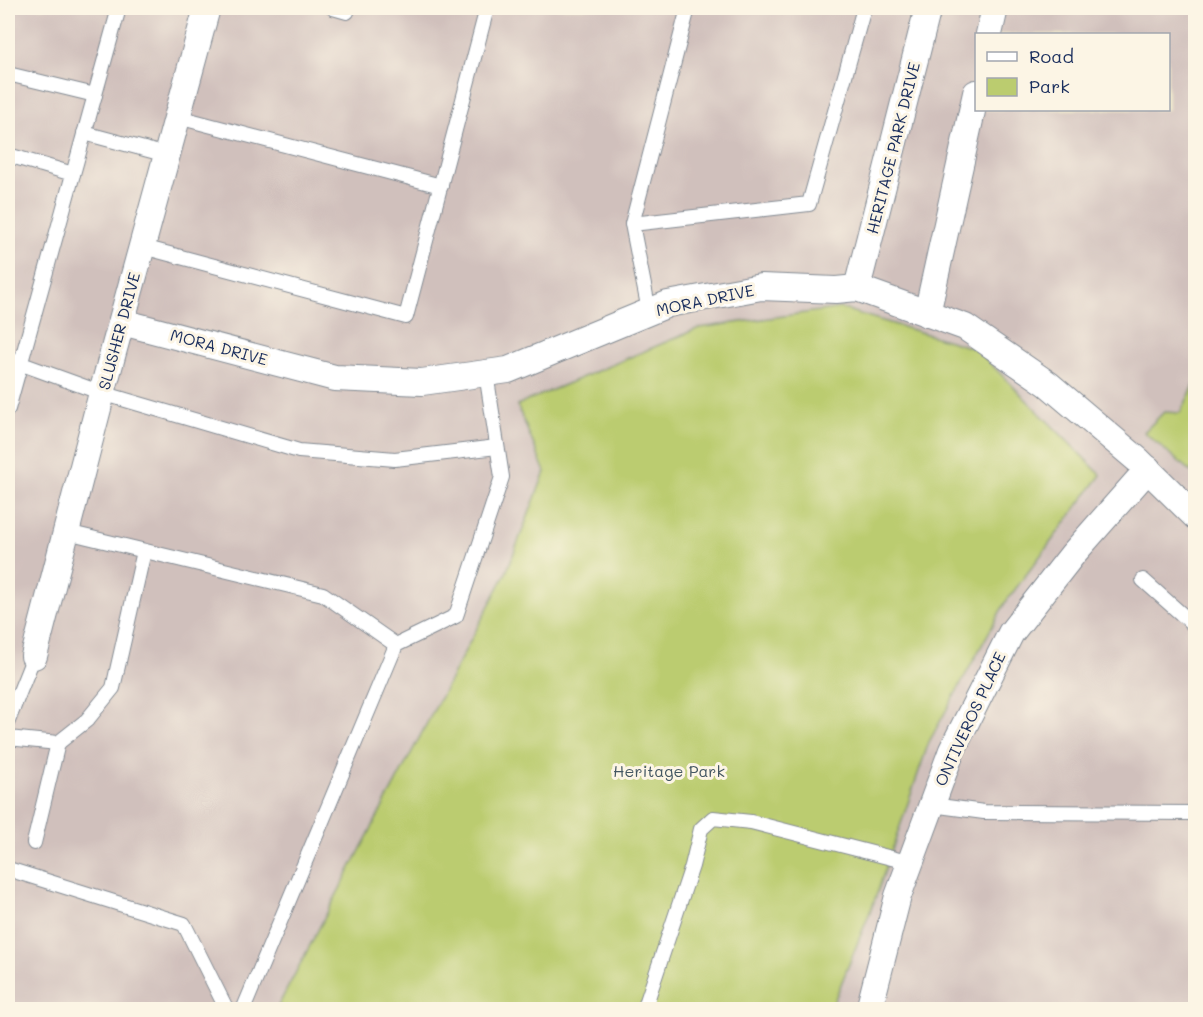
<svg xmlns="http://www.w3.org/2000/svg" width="1203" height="1017" font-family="Mali,sans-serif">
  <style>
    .industrial { fill: #d0c0bc; fill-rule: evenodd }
    .green { fill: #bbcc6f; stroke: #6b7e66; stroke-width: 1.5 }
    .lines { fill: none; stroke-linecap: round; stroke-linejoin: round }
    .lane-casing { stroke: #838a92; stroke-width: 16 }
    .street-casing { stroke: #838a92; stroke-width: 28 }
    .lane { stroke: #fff; stroke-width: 14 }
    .street { stroke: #fff; stroke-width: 26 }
    .labels { text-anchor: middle; stroke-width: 6; stroke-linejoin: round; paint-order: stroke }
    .street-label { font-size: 16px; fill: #1b2f5e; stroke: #fcf5e5 }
    .park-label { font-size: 16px; fill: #435662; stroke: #fcf5e5 }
  </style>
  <rect width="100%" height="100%" fill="#fcf5e5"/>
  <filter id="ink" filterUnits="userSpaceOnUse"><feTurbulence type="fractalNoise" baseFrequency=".0167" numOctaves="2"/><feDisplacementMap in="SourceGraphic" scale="12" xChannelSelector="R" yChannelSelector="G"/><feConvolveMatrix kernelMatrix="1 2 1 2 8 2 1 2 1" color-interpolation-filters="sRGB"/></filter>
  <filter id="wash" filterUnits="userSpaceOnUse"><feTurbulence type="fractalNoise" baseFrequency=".008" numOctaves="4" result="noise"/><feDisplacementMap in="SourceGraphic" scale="24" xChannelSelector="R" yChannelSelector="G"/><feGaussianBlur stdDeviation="1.35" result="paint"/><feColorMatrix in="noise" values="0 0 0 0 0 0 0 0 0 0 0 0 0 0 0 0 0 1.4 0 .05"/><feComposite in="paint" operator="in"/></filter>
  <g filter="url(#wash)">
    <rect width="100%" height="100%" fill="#ebe5c6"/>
    <path class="industrial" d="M8,8H1195V1009H8ZM976,34H1168V110H976Z"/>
    <g class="green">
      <polygon points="840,308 976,349 1101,475 1005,603 929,742 874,902 831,1009 276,1010 506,573 545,472 517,405 699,328"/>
      <polygon points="1195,384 1196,465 1191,472 1144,432 1164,412 1180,413"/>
    </g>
  </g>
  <g filter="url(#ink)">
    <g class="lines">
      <defs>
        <g id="lane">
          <polyline points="333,8 347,12 348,8"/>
          <polyline points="688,8 632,224 809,204 864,8"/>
          <polyline points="8,74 95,95"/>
          <polyline points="178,117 441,186"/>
          <polyline points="84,133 167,155"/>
          <polyline points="8,155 73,174"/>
          <polyline points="632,224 649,311"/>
          <polyline points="143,247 406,317 487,8"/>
          <polyline points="8,359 102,393 299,451 395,459 497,447"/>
          <polyline points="8,409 119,8"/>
          <polyline points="67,532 323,594 396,645"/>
          <polyline points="1143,580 1196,627"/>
          <polyline points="8,721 34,656"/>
          <polyline points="8,738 58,743 87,720 113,688 144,551"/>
          <polyline points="932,805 984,812 1196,813"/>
          <polyline points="34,843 58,743"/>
          <polyline points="8,869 184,924 227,1010"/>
          <polyline points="243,1010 396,645 456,616 502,477 486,373"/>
          <polyline points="644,1010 692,866 701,829 713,818 751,822 911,863"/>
        </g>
        <g id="street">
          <polyline points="989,34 995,8"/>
          <polyline points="857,288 928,8"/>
          <polyline points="927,314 976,93"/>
          <polyline points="122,322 335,378 422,382 508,370 668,304 761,287 836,290 857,288 965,327 1048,384 1139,461 1196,517"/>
          <polyline points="34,656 102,393 207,8"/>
          <polyline points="869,1010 898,896 952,750 1011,633 1073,554 1148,469"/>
        </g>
      </defs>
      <use href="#lane" class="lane-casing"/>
      <use href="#street" class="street-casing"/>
      <use href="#lane" class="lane"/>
      <use href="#street" class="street"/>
    </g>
  </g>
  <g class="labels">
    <g class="street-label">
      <text transform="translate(893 148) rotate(-76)" y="6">HERITAGE PARK DRIVE</text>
      <text transform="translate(705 300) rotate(-12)" y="6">MORA DRIVE</text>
      <text transform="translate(119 331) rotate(-75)" y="6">SLUSHER DRIVE</text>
      <text transform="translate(219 347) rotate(15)" y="6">MORA DRIVE</text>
      <text transform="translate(970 719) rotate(-65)" y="6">ONTIVEROS PLACE</text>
    </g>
    <g class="park-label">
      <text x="669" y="777">Heritage Park</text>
    </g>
  </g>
  <rect width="1203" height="1017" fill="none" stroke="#fcf5e5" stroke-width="30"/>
  <rect x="975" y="33" width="195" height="78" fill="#fcf5e5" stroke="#a2a6af" stroke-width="1.5"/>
  <rect x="987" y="52" width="30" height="9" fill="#ffffff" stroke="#a2a6af" stroke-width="1.5"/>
  <text x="1029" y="63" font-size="18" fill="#1b2f5e">Road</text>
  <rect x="987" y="78" width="30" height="18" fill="#bbcc6f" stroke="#a2a6af" stroke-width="1.5"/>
  <text x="1029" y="93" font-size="18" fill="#1b2f5e">Park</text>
</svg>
